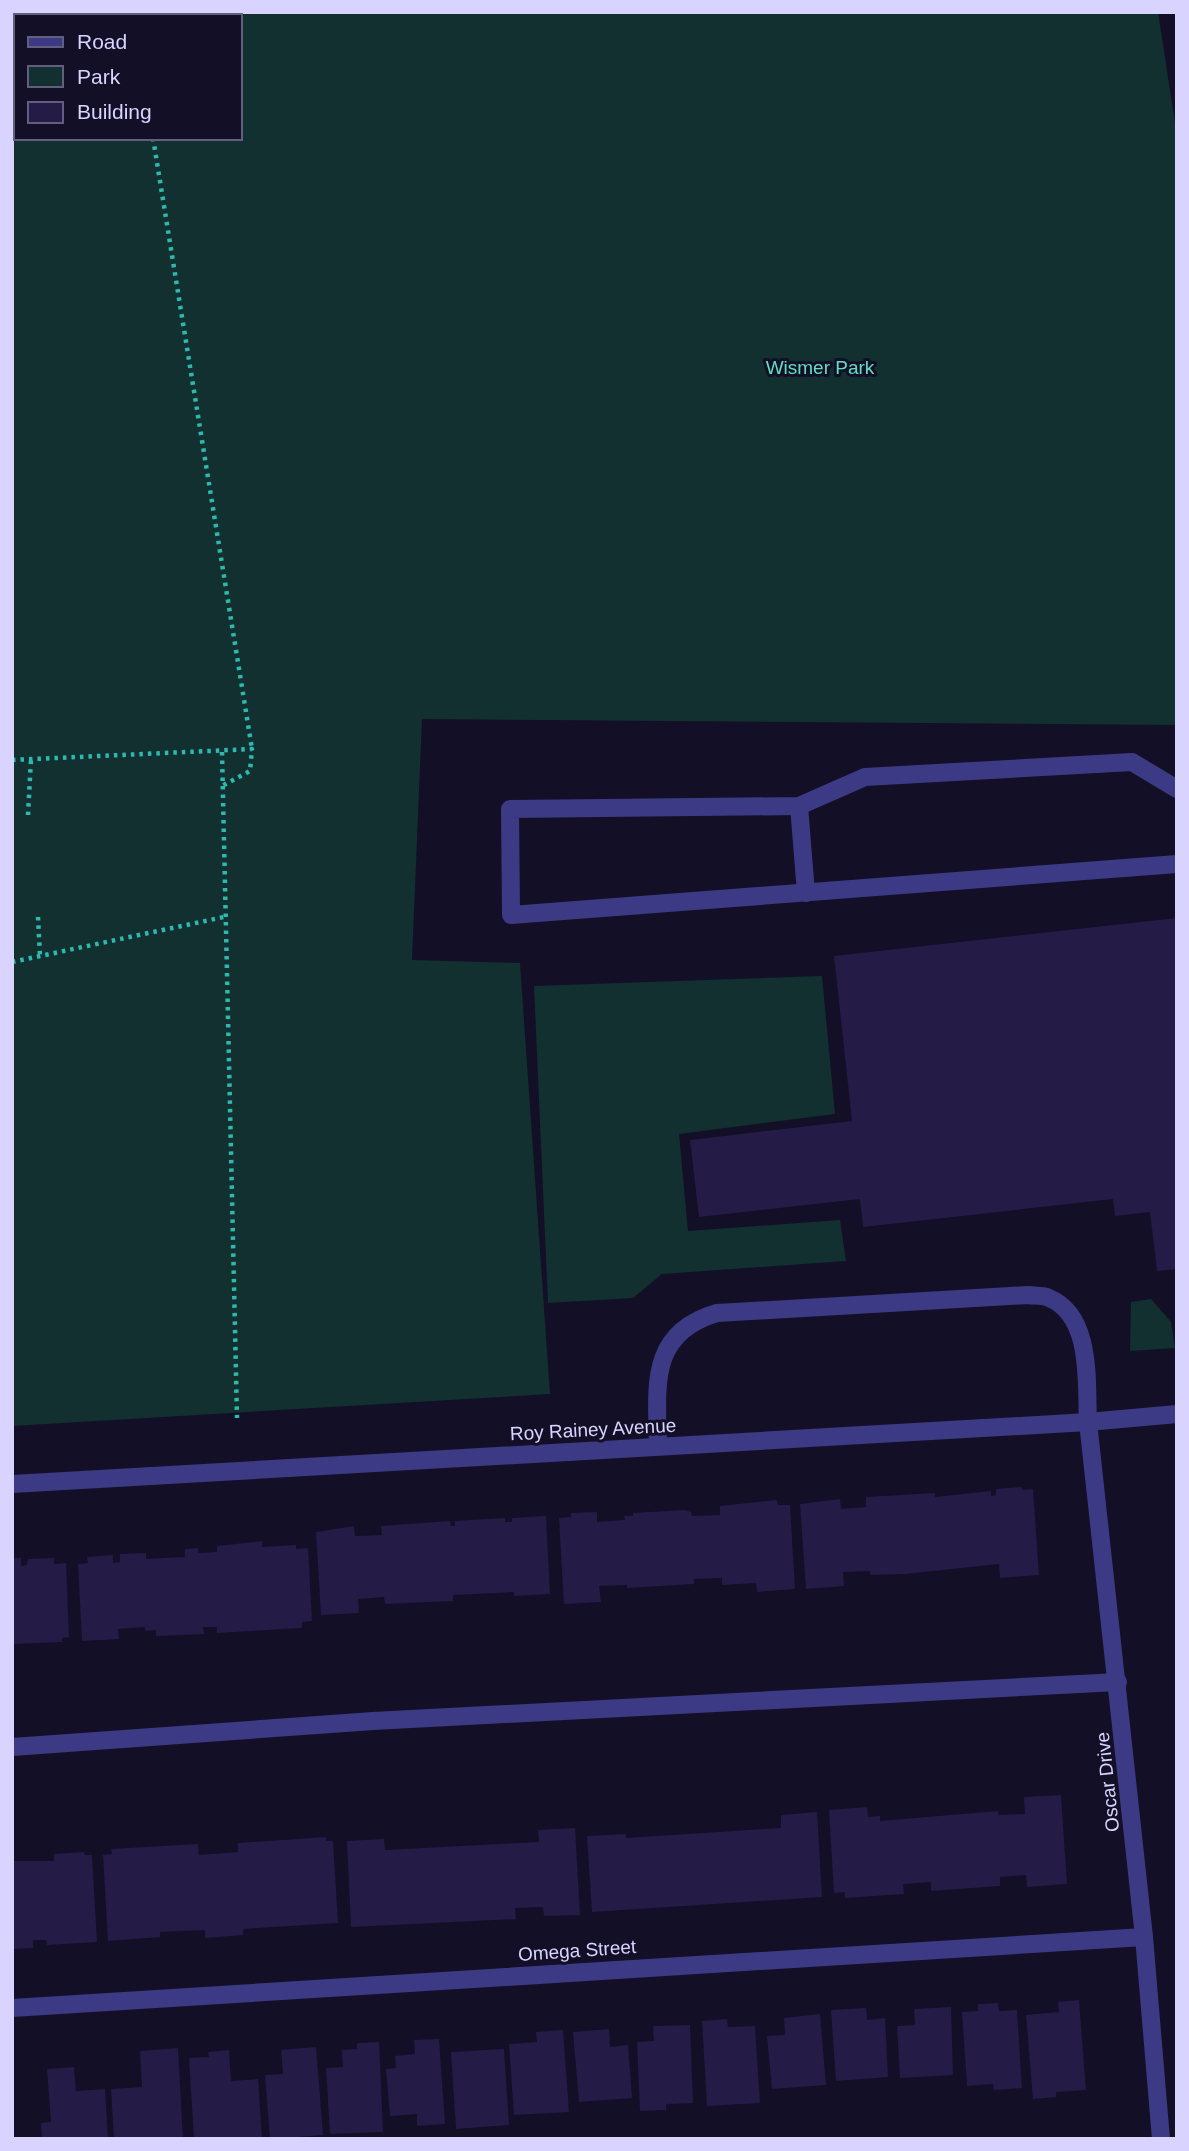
<svg xmlns="http://www.w3.org/2000/svg" width="1189" height="2151" font-family="Helvetica,sans-serif">
  <style>
    .green { fill: #12302f; fill-rule: evenodd }
    .building { fill: #241b47 }
    .lines { fill: none; stroke-linecap: round; stroke-linejoin: round }
    .path { stroke: #2fb8b0; stroke-width: 4.5; stroke-dasharray: 3.5 5; stroke-linecap: butt }
    .minor { stroke: #3d3a85; stroke-width: 18 }
    .labels { text-anchor: middle; stroke-width: 6; stroke-linejoin: round; paint-order: stroke }
    .park-label { font-size: 19px; fill: #5fe0c0; stroke: #130f26 }
    .street-label { font-size: 19px; fill: #d9d4ff; stroke: #130f26 }
  </style>
  <rect width="100%" height="100%" fill="#130f26"/>
  <g class="green">
    <path d="M12,12H1158L1177,136V725L422,719L412,960L520,963L550,1394L12,1426ZM16,16H240V138H16Z"/>
    <polygon points="822,976 835,1114 679,1134 688,1231 840,1220 846,1261 662,1274 633,1298 548,1303 534,986"/>
    <polygon points="1151,1299 1171,1322 1175,1348 1130,1351 1131,1302"/>
  </g>
  <g class="building">
    <polygon points="1177,918 1177,1269 1157,1271 1150,1212 1115,1216 1113,1199 863,1227 860,1199 699,1217 690,1140 852,1121 834,956"/>
    <polygon points="1022,1487 1022,1490 1033,1489 1039,1575 1000,1578 999,1564 905,1574 870,1575 870,1571 843,1572 844,1586 806,1589 800,1504 840,1499 841,1509 866,1507 866,1497 935,1493 935,1497 991,1491 991,1496 996,1495 996,1489"/>
    <polygon points="777,1500 778,1505 790,1505 795,1589 757,1592 756,1583 722,1585 722,1578 694,1579 694,1584 627,1588 627,1585 599,1586 601,1602 564,1604 559,1518 571,1517 571,1513 597,1512 597,1522 625,1520 624,1516 633,1516 633,1513 685,1510 691,1512 692,1516 720,1515 720,1506"/>
    <polygon points="546,1516 550,1594 514,1596 514,1592 453,1595 453,1601 385,1604 384,1597 358,1599 359,1613 321,1615 316,1532 354,1526 355,1536 382,1535 381,1526 450,1521 451,1526 455,1526 455,1521 505,1518 505,1522 512,1522 512,1518"/>
    <polygon points="262,1541 262,1547 296,1545 296,1549 308,1548 312,1621 302,1622 302,1628 217,1633 217,1627 203,1627 204,1634 156,1636 156,1630 145,1631 145,1627 118,1629 119,1639 82,1641 78,1564 88,1563 87,1557 113,1555 113,1563 120,1562 120,1554 146,1553 146,1559 185,1557 185,1549 198,1548 198,1553 217,1552 217,1546"/>
    <polygon points="12,1558 21,1558 21,1566 27,1565 28,1559 54,1558 54,1564 66,1563 69,1637 62,1638 62,1642 12,1644"/>
    <polygon points="1061,1795 1067,1884 1027,1887 1026,1875 1000,1877 1000,1886 931,1891 931,1882 903,1884 904,1894 845,1898 845,1892 834,1893 829,1810 867,1807 868,1817 880,1816 880,1821 998,1811 998,1815 1025,1814 1024,1797"/>
    <polygon points="817,1812 822,1897 592,1912 587,1836 626,1834 626,1838 781,1828 781,1815"/>
    <polygon points="575,1828 580,1915 544,1916 543,1907 515,1908 516,1919 351,1927 347,1841 384,1839 385,1850 539,1842 538,1830"/>
    <polygon points="326,1837 326,1841 333,1841 338,1923 243,1929 243,1935 205,1938 205,1930 160,1932 160,1937 108,1941 103,1855 112,1854 111,1849 198,1844 199,1855 238,1852 238,1843"/>
    <polygon points="84,1852 85,1855 92,1855 97,1942 47,1945 46,1940 33,1940 33,1948 12,1949 12,1861 54,1861 54,1854"/>
    <polygon points="1079,2000 1086,2090 1056,2092 1056,2097 1033,2099 1026,2015 1059,2012 1058,2002"/>
    <polygon points="998,2003 999,2011 1017,2010 1022,2088 994,2090 993,2084 967,2086 962,2012 978,2011 978,2004"/>
    <polygon points="951,2007 953,2075 900,2078 897,2026 915,2025 914,2009"/>
    <polygon points="866,2008 867,2020 885,2018 888,2077 836,2081 831,2010"/>
    <polygon points="820,2014 826,2085 772,2089 767,2036 785,2035 784,2018"/>
    <polygon points="727,2019 728,2027 755,2026 760,2103 707,2106 702,2021"/>
    <polygon points="690,2025 693,2103 666,2104 666,2110 640,2111 637,2042 654,2041 653,2026"/>
    <polygon points="609,2029 610,2047 628,2045 632,2098 579,2102 573,2032"/>
    <polygon points="563,2030 569,2112 514,2115 509,2044 537,2042 536,2032"/>
    <polygon points="439,2039 445,2124 417,2126 417,2114 390,2116 386,2069 396,2068 395,2056 415,2054 414,2040"/>
    <polygon points="379,2042 383,2132 330,2134 326,2068 343,2067 342,2050 357,2049 357,2043"/>
    <polygon points="316,2047 323,2135 270,2139 265,2075 283,2074 281,2050"/>
    <polygon points="178,2048 183,2139 114,2139 111,2089 142,2087 140,2051"/>
    <polygon points="504,2049 509,2125 456,2129 451,2052"/>
    <polygon points="229,2050 231,2081 258,2079 262,2139 194,2139 189,2058 209,2057 208,2052"/>
    <polygon points="74,2067 76,2091 105,2089 108,2139 42,2139 41,2123 51,2122 47,2069"/>
  </g>
  <g class="lines">
    <g class="path">
      <polyline points="132,12 133,16"/>
      <polyline points="153,138 252,749"/>
      <polyline points="222,752 237,1418"/>
      <polyline points="12,760 252,749 250,771 222,786"/>
      <polyline points="28,815 31,759"/>
      <polyline points="38,917 40,956"/>
      <polyline points="12,962 224,917"/>
    </g>
    <g class="minor">
      <polyline points="1177,789 1132,762 865,777 799,806 510,809 511,915 1177,864"/>
      <polyline points="799,806 806,893"/>
      <path d="M658,1446C657,1387 648,1333 717,1313L1028,1295C1034,1296 1043,1295 1049,1298C1093,1316 1086,1384 1088,1422L1144,1937L1161,2139"/>
      <polyline points="12,1484 1088,1422 1177,1414"/>
      <polyline points="12,1747 373,1721 1118,1682"/>
      <polyline points="12,2008 1144,1937"/>
    </g>
  </g>
  <g class="labels">
    <g class="park-label">
      <text x="820" y="374">Wismer Park</text>
    </g>
    <g class="street-label">
      <text transform="translate(593 1429) rotate(-3)" y="7">Roy Rainey Avenue</text>
      <text transform="translate(1107 1782) rotate(-96)" y="7">Oscar Drive</text>
      <text transform="translate(577 1950) rotate(-4)" y="7">Omega Street</text>
    </g>
  </g>
  <rect width="1189" height="2151" fill="none" stroke="#d9d4ff" stroke-width="28"/>
  <rect x="14" y="14" width="228" height="126" fill="#130f26" stroke="#625e7d" stroke-width="2"/>
  <rect x="28" y="37" width="35" height="10" fill="#3d3a85" stroke="#625e7d" stroke-width="2"/>
  <text x="77" y="49" font-size="21" fill="#d9d4ff">Road</text>
  <rect x="28" y="66" width="35" height="21" fill="#12302f" stroke="#625e7d" stroke-width="2"/>
  <text x="77" y="84" font-size="21" fill="#d9d4ff">Park</text>
  <rect x="28" y="102" width="35" height="21" fill="#241b47" stroke="#625e7d" stroke-width="2"/>
  <text x="77" y="119" font-size="21" fill="#d9d4ff">Building</text>
</svg>
